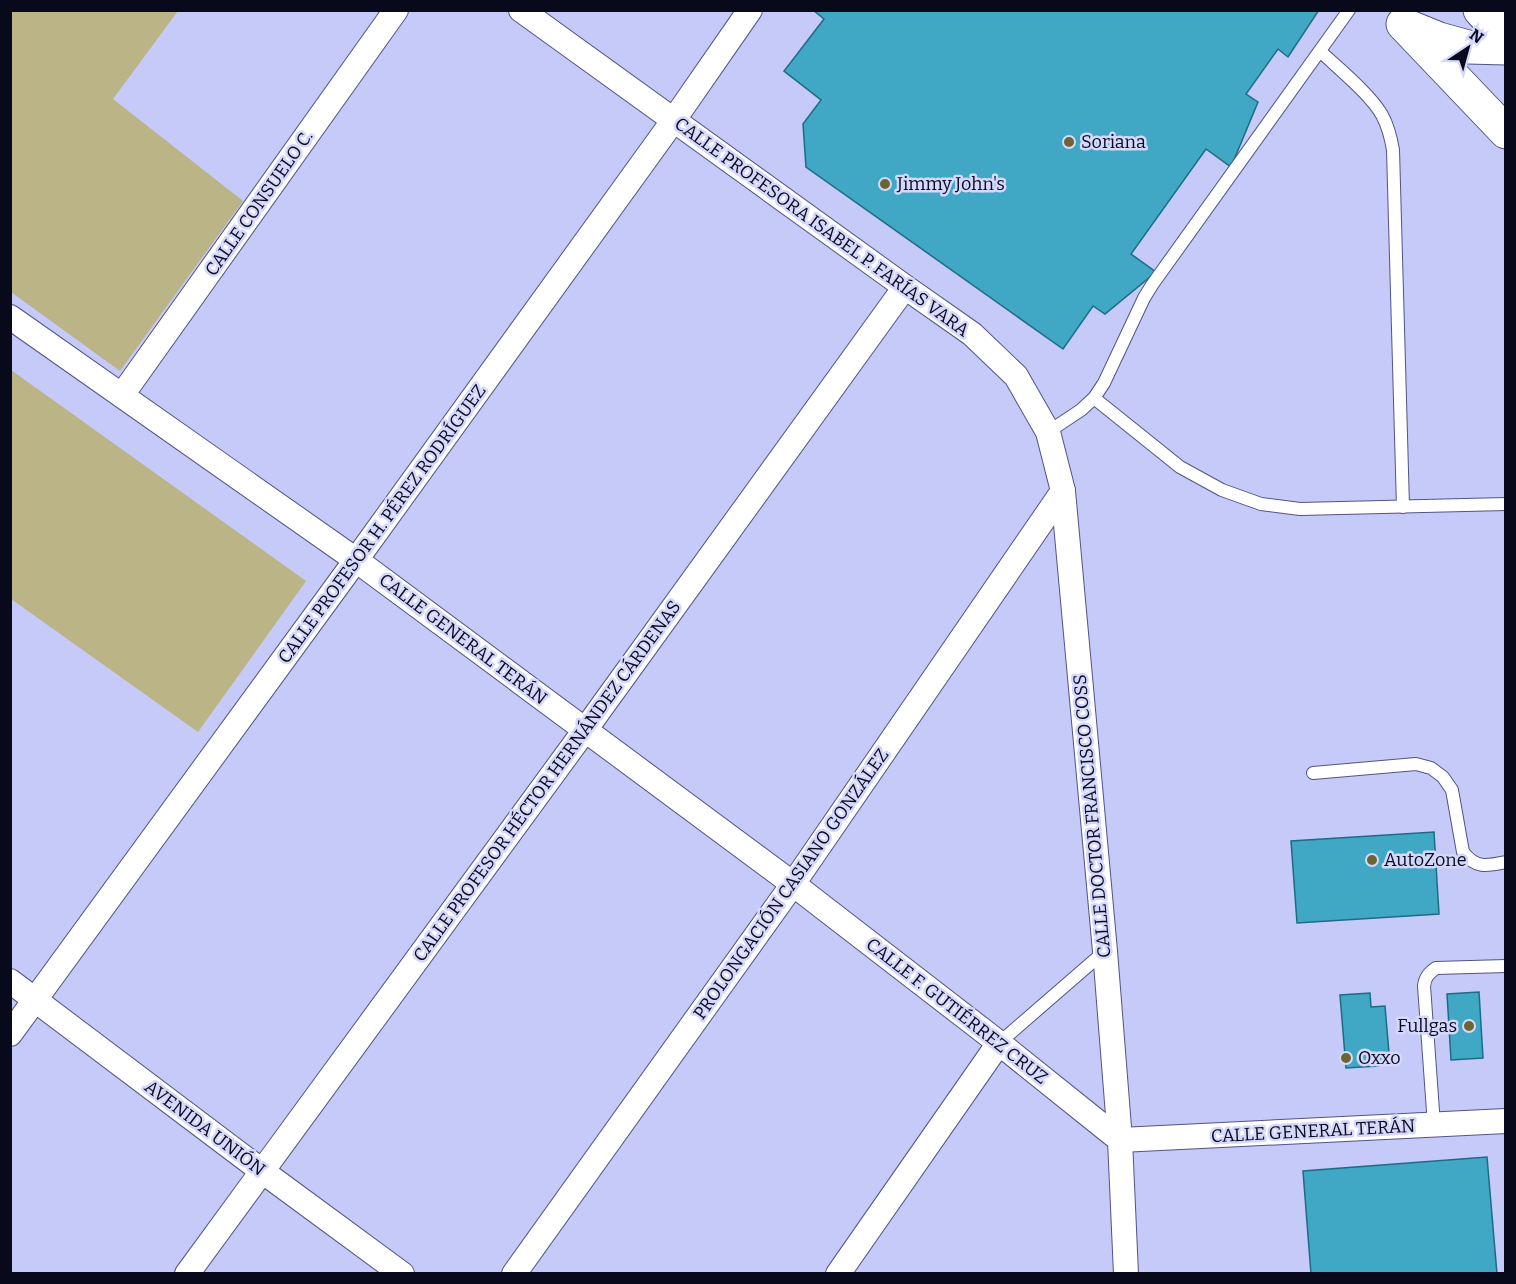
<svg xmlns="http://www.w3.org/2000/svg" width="1516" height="1284" font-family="Bitter,serif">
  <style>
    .green { fill: #bbb486 }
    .building { fill: #40a7c5; stroke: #1d6c82; stroke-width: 1.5 }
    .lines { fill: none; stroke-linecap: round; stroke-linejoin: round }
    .lane-casing { stroke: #515486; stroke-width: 14 }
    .street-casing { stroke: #515486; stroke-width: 26 }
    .primary-casing { stroke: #515486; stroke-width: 35 }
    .lane { stroke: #fff; stroke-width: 12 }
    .street { stroke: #fff; stroke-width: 24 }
    .primary { stroke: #fff; stroke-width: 33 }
    .poi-dot { fill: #6c6431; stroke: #d4d8fb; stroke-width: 2 }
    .labels { text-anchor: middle; stroke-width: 5; stroke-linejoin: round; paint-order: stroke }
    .poi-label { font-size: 18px; fill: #09091c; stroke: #d4d8fb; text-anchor: start }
    .street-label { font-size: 18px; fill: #09091c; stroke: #d4d8fb }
  </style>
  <rect width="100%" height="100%" fill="#c5caf8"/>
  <g class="green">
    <polygon points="11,10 178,11 113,99 243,201 120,371 11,292"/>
    <polygon points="11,370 306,581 198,732 11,599"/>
  </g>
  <g class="building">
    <polygon points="813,10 1319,10 1288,57 1278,49 1246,94 1258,102 1231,167 1206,149 1131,254 1156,272 1105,314 1093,306 1063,349 806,167 803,124 821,100 784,71 824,19"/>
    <polygon points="1434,832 1439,914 1297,923 1291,841"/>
    <polygon points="1479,992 1483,1058 1451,1060 1447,994"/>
    <polygon points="1370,993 1371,1007 1385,1006 1389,1053 1379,1066 1346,1068 1340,995"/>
    <polygon points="1487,1157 1497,1274 1311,1274 1303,1171"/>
  </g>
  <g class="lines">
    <defs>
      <g id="lane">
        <path d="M1320,51C1338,68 1370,94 1382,115C1388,126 1391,138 1393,150L1403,507"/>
        <polyline points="1094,398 1180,467 1222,490 1261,504 1300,509 1506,504"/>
        <polyline points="1048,432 1081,410 1094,398 1104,383 1144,298 1152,285 1349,10"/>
        <path d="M1313,773L1416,764L1431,768L1443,777L1452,790L1463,852C1476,869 1487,866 1506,862"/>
        <polyline points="999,1043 1105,951"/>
        <path d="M1434,1125L1424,986C1425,977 1429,973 1436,968L1506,966"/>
      </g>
      <g id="street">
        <polyline points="521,10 905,287 972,334 1016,376 1048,432 1063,491 1105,951 1120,1140 1126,1274"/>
        <polyline points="10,317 356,560 793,884 999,1043 1120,1140"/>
        <polyline points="122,395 396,10"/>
        <polyline points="10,981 262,1171 402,1274"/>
        <polyline points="10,1034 356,560 673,121 750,10"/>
        <polyline points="1120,1140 1506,1121"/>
        <polyline points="187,1274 585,730 905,287"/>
        <polyline points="514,1274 793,884 1063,491"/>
        <polyline points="838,1274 999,1043"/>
      </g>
      <g id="primary">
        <polyline points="1480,10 1506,38"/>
        <polyline points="1403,24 1506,132"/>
        <polyline points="1412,28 1439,39 1468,47 1506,48"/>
      </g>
    </defs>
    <use href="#lane" class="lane-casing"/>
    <use href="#street" class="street-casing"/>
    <use href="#primary" class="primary-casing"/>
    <use href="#lane" class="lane"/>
    <use href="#street" class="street"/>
    <use href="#primary" class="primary"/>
  </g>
  <g class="poi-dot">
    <circle cx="1069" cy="142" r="6"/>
    <circle cx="885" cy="184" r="6"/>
    <circle cx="1372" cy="860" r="6"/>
    <circle cx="1469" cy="1026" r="6"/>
    <circle cx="1346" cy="1058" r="6"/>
  </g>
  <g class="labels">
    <g class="poi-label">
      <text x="1081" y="148">Soriana</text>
      <text x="897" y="190">Jimmy John's</text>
      <text x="1384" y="866">AutoZone</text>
      <text x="1457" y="1032" text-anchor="end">Fullgas</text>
      <text x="1358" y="1064">Oxxo</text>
    </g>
    <g class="street-label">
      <text transform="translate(259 203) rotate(-55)" y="6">CALLE CONSUELO C.</text>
      <text transform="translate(822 227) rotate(36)" y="6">CALLE PROFESORA ISABEL P. FARÍAS VARA</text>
      <text transform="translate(382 524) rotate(-54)" y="6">CALLE PROFESOR H. PÉREZ RODRÍGUEZ</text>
      <text transform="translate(463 639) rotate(37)" y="6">CALLE GENERAL TERÁN</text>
      <text transform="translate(547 781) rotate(-54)" y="6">CALLE PROFESOR HÉCTOR HERNÁNDEZ CÁRDENAS</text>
      <text transform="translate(1092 816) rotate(-95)" y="6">CALLE DOCTOR FRANCISCO COSS</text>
      <text transform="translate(791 884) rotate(-55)" y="6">PROLONGACIÓN CASIANO GONZÁLEZ</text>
      <text transform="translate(957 1011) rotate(38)" y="6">CALLE F. GUTIÉRREZ CRUZ</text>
      <text transform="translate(205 1128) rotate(37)" y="6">AVENIDA UNIÓN</text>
      <text transform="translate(1313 1131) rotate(-3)" y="6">CALLE GENERAL TERÁN</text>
    </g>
  </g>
  <rect width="1516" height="1284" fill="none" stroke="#09091c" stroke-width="24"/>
  <g transform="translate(1468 48) rotate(36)" stroke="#d4d8fb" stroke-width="4.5" paint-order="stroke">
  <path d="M0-4.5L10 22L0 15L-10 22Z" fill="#09091c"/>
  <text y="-9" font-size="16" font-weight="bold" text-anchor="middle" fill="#09091c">N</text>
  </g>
</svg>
